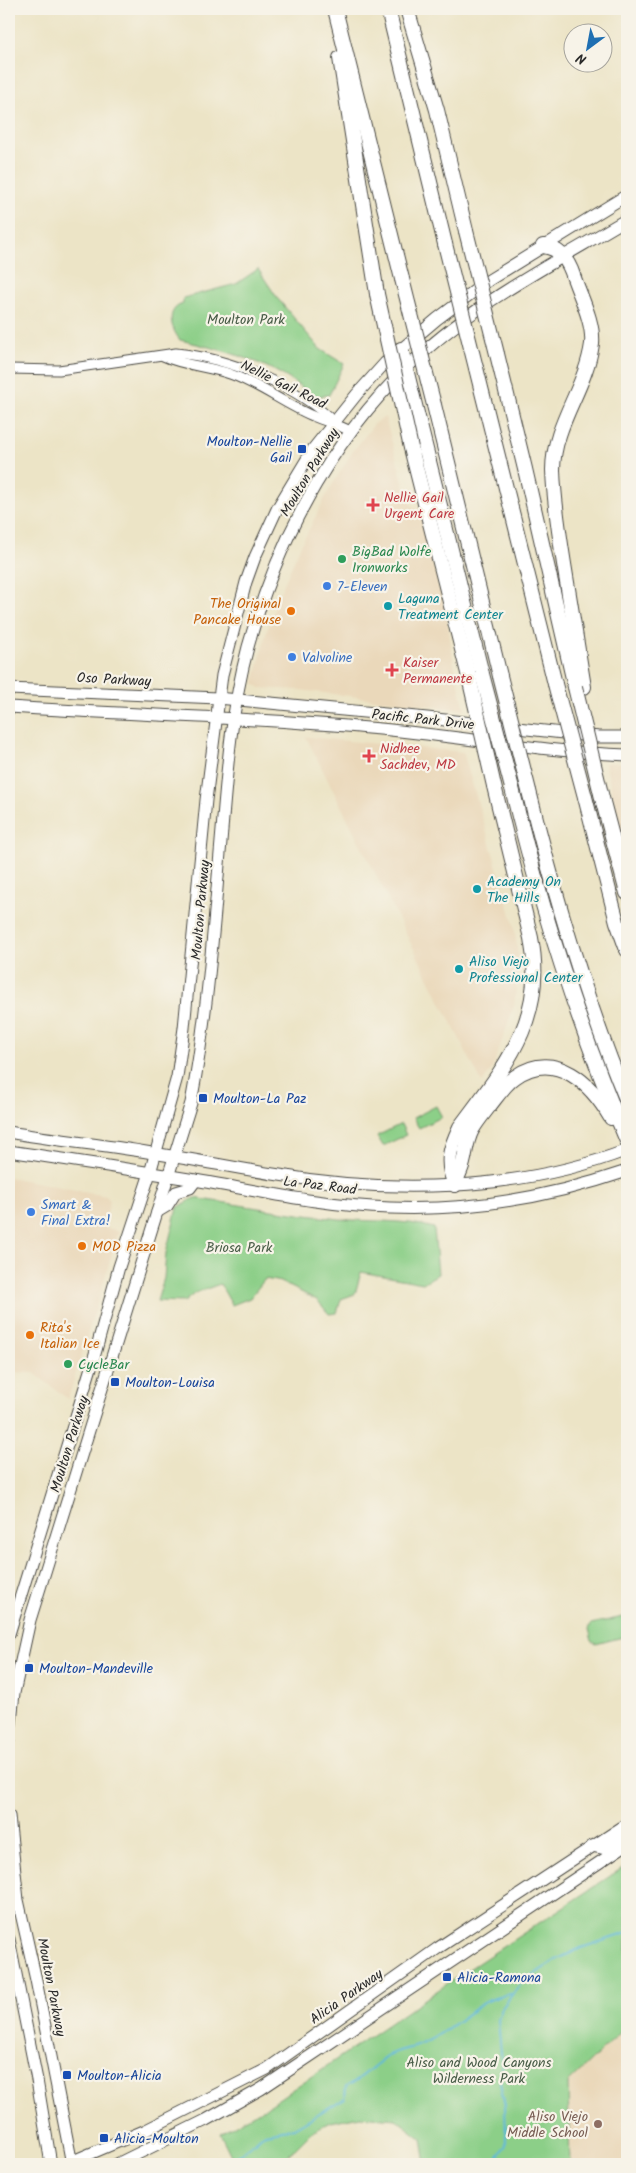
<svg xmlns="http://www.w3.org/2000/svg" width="636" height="2173" font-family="Kalam,sans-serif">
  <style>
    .built { fill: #ead8ba }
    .green { fill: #8ccf88; stroke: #5c7d5a }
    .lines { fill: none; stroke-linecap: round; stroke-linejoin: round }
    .stream { stroke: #5eb8db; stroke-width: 2 }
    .tertiary-casing { stroke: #484742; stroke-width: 11 }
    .primary-casing { stroke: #484742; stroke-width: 13 }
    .motorway-casing { stroke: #484742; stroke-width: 16 }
    .tertiary { stroke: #fff; stroke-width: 9 }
    .primary { stroke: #fff; stroke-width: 11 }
    .motorway { stroke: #fff; stroke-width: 14 }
    .motorway-bridge-casing { stroke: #484742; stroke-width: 16; stroke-linecap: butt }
    .motorway-bridge { stroke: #fff; stroke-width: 14 }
    .transit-dot { fill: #1a4fb4; stroke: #f7f3e8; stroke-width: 2 }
    .health-dot { fill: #e0444e; stroke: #f7f3e8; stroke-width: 2 }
    .leisure-dot { fill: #2e9e5b; stroke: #f7f3e8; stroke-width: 2 }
    .shop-dot { fill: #3f7fe0; stroke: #f7f3e8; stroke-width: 2 }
    .culture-dot { fill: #0f9aa8; stroke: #f7f3e8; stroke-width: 2 }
    .food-dot { fill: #e8710a; stroke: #f7f3e8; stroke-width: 2 }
    .education-dot { fill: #8d6e63; stroke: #f7f3e8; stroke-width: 2 }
    .labels { text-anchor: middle; stroke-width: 4.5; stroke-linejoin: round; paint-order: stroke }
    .park-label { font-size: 14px; fill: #485c47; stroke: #f7f3e8 }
    .street-label { font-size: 14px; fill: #2b2b2b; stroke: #f7f3e8 }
    .transit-label { font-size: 14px; fill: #164399; stroke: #f7f3e8; text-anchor: start }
    .health-label { font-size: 14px; fill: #be3a42; stroke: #f7f3e8; text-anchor: start }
    .leisure-label { font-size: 14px; fill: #27864d; stroke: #f7f3e8; text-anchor: start }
    .shop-label { font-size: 14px; fill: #366cbe; stroke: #f7f3e8; text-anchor: start }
    .culture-label { font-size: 14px; fill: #0d838f; stroke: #f7f3e8; text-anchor: start }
    .food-label { font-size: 14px; fill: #c56008; stroke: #f7f3e8; text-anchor: start }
    .education-label { font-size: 14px; fill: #785e54; stroke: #f7f3e8; text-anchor: end }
  </style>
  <rect width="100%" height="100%" fill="#f7f3e8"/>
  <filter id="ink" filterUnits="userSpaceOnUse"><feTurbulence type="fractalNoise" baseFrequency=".02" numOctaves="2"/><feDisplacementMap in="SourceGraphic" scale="10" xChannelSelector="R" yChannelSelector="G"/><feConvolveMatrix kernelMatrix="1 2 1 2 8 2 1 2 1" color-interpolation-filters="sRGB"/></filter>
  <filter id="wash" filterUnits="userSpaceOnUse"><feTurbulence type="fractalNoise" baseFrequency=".0096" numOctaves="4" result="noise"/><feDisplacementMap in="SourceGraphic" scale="20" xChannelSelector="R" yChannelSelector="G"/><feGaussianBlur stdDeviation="1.12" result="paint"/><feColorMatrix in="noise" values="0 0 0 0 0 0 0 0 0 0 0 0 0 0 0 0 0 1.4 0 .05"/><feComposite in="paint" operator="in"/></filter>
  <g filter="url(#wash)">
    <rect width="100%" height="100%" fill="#ece4c6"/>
    <g class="built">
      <polygon points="385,417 408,500 421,516 447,618 454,664 465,710 300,690 260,688 254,683 266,634 278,598 300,547 328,492 353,451 376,422"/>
      <polygon points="306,737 463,752 514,925 519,962 514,1006 492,1069 482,1083"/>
      <polygon points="627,762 627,853 605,763"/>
      <polygon points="9,1177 106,1196 110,1201 103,1227 119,1231 68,1399 34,1373 9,1372"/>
      <polygon points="627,2026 627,2164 570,2164 568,2083"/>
    </g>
    <g class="green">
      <path d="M258,269L278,299L320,349L344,364L329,395L313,397C276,363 227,351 180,340C171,329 165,309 183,304V298L236,284Z"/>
      <polygon points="436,1106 442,1117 419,1128 413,1118"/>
      <polygon points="401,1124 406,1135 383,1146 377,1136"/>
      <path d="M194,1198C242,1205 290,1214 339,1219C370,1222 404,1219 434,1228L438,1274L423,1283L361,1272L355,1294L341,1299L337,1313L329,1314L317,1300L281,1282L265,1279L250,1298L232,1305L220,1284L195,1293L184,1302L157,1301L164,1278L166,1253L177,1208Z"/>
      <polygon points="623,1617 627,1620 627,1636 596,1644 592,1641 589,1629 591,1624"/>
      <polygon points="627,1865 627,2026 568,2083 570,2164 426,2164 422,2139 396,2119 360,2116 330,2122 314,2130 280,2164 235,2164 220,2133 268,2106 466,1971"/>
    </g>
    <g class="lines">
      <g class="stream">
        <path d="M218,2164L242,2153L265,2133L294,2128L345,2098L346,2087C362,2078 374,2065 389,2055C400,2049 411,2049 422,2044C432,2039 442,2033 451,2026C474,2011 481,1999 511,1994"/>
        <polyline points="493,2164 506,2145 505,2106 500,2083 502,2064 498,2020 502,2008 521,1983 556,1960 581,1948 627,1933"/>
      </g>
    </g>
  </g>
  <g filter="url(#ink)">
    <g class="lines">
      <defs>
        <g id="tertiary">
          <path d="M163,356C184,366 208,366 230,374C260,384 285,405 315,417C327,422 339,425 350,431"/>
          <path d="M9,369L59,370L176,353C229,358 296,385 334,422"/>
        </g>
        <g id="primary">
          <polyline points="9,689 218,698 427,718 599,737 627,737"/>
          <path d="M9,707C128,715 248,717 368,728C454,735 541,752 627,755"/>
          <path d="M9,1132C58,1141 109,1145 158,1154C197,1160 235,1168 273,1174C387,1194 519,1192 627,1150"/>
          <path d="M9,1151C71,1160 133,1170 195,1180C259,1191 324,1206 390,1208C470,1211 551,1197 627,1171"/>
          <polyline points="157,1212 167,1206 176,1192 190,1188 196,1180"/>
          <polyline points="9,1634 93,1361 119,1267 150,1173 177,1077 184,1028 206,800 222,675 246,582 255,557 278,507 313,449 357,394 385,363 437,319 489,280 627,195"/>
          <path d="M9,1741L14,1693L30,1620L191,1103C208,1013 214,921 222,830C227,769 232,706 248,647C279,533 339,425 428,348C485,298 562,258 627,219"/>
          <polyline points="9,1816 18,1900 36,1980 72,2164"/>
          <polyline points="592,1846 605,1849 627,1835"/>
          <polyline points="9,1939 37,2080 51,2164"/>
          <polyline points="66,2164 146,2130 267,2069 438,1948 627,1824"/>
          <polyline points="117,2164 206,2120 261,2089 627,1844"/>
        </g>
        <g id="motorway">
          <polyline points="335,9 402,279"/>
          <polyline points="388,9 445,244"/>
          <polyline points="407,9 437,110 466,231"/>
          <polyline points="340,58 377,294"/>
          <path d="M543,246C561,248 569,262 574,278C581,298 594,323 592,344C586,388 553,425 553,470C554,502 559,533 564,564C571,605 577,646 584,687"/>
          <polyline points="401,349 482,674"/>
          <polyline points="497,354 525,469 575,687"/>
          <polyline points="476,368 555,684"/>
          <polyline points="434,405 500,676"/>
          <polyline points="411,448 468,673"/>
          <path d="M512,788C541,909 578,1026 627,1141"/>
          <path d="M529,791C555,897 585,1000 627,1101"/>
          <polyline points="585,797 617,922 627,950"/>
          <polyline points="603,802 627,893"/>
          <path d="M455,1185C445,1162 450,1148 460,1127C505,1066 547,1019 531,938L494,786"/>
          <path d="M455,1185C457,1178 461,1170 463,1163C466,1152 466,1141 472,1130C477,1121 484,1113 490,1105C498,1095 505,1084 515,1077C556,1048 592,1085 611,1118"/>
        </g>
      </defs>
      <use href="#tertiary" class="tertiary-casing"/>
      <use href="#primary" class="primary-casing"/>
      <use href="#motorway" class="motorway-casing"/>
      <use href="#tertiary" class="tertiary"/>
      <use href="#primary" class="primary"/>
      <use href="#motorway" class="motorway"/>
      <defs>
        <g id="motorway-bridge">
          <polyline points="466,231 497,354"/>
          <polyline points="445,244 476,368"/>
          <polyline points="402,279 434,405"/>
          <polyline points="377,294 411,448"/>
          <polyline points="468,673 494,786"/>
          <polyline points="482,674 512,788"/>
          <polyline points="500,676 529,791"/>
          <polyline points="555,684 585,797"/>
          <polyline points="575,687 603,802"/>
        </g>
      </defs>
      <use href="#motorway-bridge" class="motorway-bridge-casing"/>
      <use href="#motorway-bridge" class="motorway-bridge"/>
    </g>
  </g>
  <g class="transit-dot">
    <rect x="297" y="444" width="10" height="10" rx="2.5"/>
    <rect x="198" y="1093" width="10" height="10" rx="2.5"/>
    <rect x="110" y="1377" width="10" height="10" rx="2.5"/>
    <rect x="24" y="1663" width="10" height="10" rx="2.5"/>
    <rect x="442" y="1972" width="10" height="10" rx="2.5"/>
    <rect x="62" y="2070" width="10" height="10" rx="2.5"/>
    <rect x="99" y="2133" width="10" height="10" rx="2.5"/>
  </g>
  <g class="health-dot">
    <path d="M370.5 497.5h5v5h5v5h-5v5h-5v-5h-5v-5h5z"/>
    <path d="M389.5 662.5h5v5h5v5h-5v5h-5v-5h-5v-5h5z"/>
    <path d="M366.5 748.5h5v5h5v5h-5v5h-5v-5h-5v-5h5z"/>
  </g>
  <g class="leisure-dot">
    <circle cx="342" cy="559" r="5"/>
    <circle cx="68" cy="1364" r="5"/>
  </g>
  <g class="shop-dot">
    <circle cx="327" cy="586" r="5"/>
    <circle cx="292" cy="657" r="5"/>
    <circle cx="31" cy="1212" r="5"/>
  </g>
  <g class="culture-dot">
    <circle cx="388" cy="606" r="5"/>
    <circle cx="477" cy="889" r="5"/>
    <circle cx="459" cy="969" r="5"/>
  </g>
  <g class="food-dot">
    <circle cx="291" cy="611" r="5"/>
    <circle cx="82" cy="1246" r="5"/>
    <circle cx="30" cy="1335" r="5"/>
  </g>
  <circle class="education-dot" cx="598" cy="2124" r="5"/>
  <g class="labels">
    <g class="park-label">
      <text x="246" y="324">Moulton Park</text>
      <text x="239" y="1252">Briosa Park</text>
      <text x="479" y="2067">Aliso and Wood Canyons<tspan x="479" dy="16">Wilderness Park</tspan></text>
    </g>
    <g class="street-label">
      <text transform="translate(284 384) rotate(26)" y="5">Nellie Gail Road</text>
      <text transform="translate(309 472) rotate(-59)" y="5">Moulton Parkway</text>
      <text transform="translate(114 679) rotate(3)" y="5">Oso Parkway</text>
      <text transform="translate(423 719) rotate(6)" y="5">Pacific Park Drive</text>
      <text transform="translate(200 910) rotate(-85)" y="5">Moulton Parkway</text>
      <text transform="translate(320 1185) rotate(7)" y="5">La Paz Road</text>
      <text transform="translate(69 1444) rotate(-73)" y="5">Moulton Parkway</text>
      <text transform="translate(52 1987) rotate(79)" y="5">Moulton Parkway</text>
      <text transform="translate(346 1996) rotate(-35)" y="5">Alicia Parkway</text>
    </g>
    <g class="transit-label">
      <text x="292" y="446" text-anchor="end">Moulton-Nellie<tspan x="292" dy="16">Gail</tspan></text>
      <text x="213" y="1103">Moulton-La Paz</text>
      <text x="125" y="1387">Moulton-Louisa</text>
      <text x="39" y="1673">Moulton-Mandeville</text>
      <text x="457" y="1982">Alicia-Ramona</text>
      <text x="77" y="2080">Moulton-Alicia</text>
      <text x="114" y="2143">Alicia-Moulton</text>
    </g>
    <g class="health-label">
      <text x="384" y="502">Nellie Gail<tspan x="384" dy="16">Urgent Care</tspan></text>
      <text x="403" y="667">Kaiser<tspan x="403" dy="16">Permanente</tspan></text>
      <text x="380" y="753">Nidhee<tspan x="380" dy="16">Sachdev, MD</tspan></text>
    </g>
    <g class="leisure-label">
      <text x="352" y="556">BigBad Wolfe<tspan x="352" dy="16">Ironworks</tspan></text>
      <text x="78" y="1369">CycleBar</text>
    </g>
    <g class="shop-label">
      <text x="337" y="591">7-Eleven</text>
      <text x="302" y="662">Valvoline</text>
      <text x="41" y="1209">Smart &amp;<tspan x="41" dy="16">Final Extra!</tspan></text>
    </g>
    <g class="culture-label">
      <text x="398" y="603">Laguna<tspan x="398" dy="16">Treatment Center</tspan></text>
      <text x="487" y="886">Academy On<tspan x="487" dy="16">The Hills</tspan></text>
      <text x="469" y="966">Aliso Viejo<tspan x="469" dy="16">Professional Center</tspan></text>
    </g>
    <g class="food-label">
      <text x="281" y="608" text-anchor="end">The Original<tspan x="281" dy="16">Pancake House</tspan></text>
      <text x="92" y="1251">MOD Pizza</text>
      <text x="40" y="1332">Rita's<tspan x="40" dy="16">Italian Ice</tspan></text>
    </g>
    <g class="education-label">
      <text x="588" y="2121">Aliso Viejo<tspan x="588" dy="16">Middle School</tspan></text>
    </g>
  </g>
  <rect width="636" height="2173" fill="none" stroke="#f7f3e8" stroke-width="30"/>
  <g transform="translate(588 48) rotate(212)"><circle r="24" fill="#f7f3e8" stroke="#a5a39c"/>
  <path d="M0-4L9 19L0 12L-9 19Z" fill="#1f6fb2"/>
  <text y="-8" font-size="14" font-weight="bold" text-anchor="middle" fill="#2b2b2b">N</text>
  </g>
</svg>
